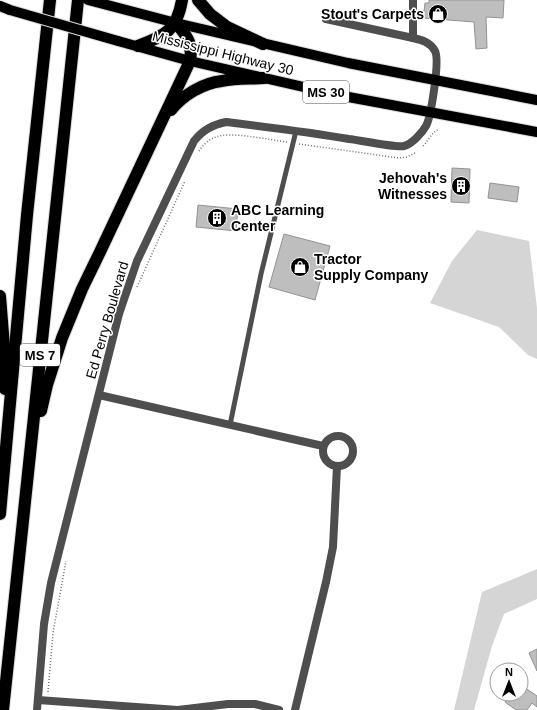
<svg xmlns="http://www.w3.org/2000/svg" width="537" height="710" font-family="Helvetica,sans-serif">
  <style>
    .green { fill: #d5d5d5 }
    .building { fill: #bebebe; stroke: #929292 }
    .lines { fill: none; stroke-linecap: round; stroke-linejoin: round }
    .primary-casing { stroke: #dbdbdb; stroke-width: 12 }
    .highway-casing { stroke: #dbdbdb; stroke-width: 14 }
    .path { stroke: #707070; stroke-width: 1.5; stroke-dasharray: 1 2; stroke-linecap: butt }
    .lane { stroke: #4e4e4e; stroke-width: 5 }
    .street { stroke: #4e4e4e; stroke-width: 8 }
    .primary { stroke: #000; stroke-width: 10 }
    .highway { stroke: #000; stroke-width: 12 }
    .primary-bridge-casing { stroke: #dbdbdb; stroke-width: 12; stroke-linecap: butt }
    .primary-bridge { stroke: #000; stroke-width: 10 }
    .labels { text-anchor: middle; stroke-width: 3; stroke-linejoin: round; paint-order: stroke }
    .shield { fill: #fff; stroke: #4c4c4c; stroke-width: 1 }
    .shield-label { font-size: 13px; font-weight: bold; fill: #000 }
    .poi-label { font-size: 14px; font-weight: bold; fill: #000; stroke: #fff; text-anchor: end }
    .street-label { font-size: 14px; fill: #000; stroke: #fff }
  </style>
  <rect width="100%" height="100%" fill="#fff"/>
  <g class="green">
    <polygon points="477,230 529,241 537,308 537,359 528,355 499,327 430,303 452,261"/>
    <polygon points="537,569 537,599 504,614 492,646 474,710 454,710 482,592"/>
  </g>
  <g class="building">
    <polygon points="429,0 504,0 503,18 486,17 487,48 476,49 474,22 423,18 425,3 429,3"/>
    <polygon points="452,168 470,169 469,203 451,202"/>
    <polygon points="490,183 519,187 517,202 488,198"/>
    <polygon points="198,205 238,209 236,231 196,227"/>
    <polygon points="284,234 330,246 315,300 269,287"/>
    <polygon points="537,649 537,671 529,653"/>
    <polygon points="521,685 537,696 537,707 532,703 527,710 516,710 505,702 510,694 521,694"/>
  </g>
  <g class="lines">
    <defs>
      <g id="primary">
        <polyline points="88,0 176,23 348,63 537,100"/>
        <polyline points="0,6 10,10"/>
        <polyline points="118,41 190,61 343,96 537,132"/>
      </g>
      <g id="highway">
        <polyline points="198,0 210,14 227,27 263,44"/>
        <path d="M138,46C165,36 177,30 182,0"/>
        <path d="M171,110C183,95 203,83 222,81C236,78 250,79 264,78"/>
        <polyline points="0,296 5,359 5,389"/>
        <path d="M41,411L47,385L62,338L82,289L99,254L190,61C193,43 187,36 176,23"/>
        <polyline points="0,514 27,215 50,0"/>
        <polyline points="3,710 78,0"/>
      </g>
    </defs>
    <use href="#primary" class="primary-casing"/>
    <use href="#highway" class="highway-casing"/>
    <g class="path">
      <polyline points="299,144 399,158 407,157 415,153"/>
      <path d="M423,146C429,140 431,133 439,129"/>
      <path d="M199,151C203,145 209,139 216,137C230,131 270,140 287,142"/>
      <polyline points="137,287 185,181"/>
      <polyline points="48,692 53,633 66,561"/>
    </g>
    <polyline class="lane" points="230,425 261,274 296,131"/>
    <g class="street">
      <polyline points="326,19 413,38"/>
      <polyline points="99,395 323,446"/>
      <circle cx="338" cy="451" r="15"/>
      <polyline points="38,700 178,710 228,704 255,704 279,710"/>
      <path d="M37,710L44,624L51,583L119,314L137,261L194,141C203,130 212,125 226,122C267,127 309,132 349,139C360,140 395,148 404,146C412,144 422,133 426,126C431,117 440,60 435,51C430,42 422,40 413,38V0"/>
      <polyline points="295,710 326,582 333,547 337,466"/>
    </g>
    <use href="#primary" class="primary"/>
    <use href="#highway" class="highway"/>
    <defs>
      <polyline id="primary-bridge" points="10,10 118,41"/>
    </defs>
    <use href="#primary-bridge" class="primary-bridge-casing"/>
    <use href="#primary-bridge" class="primary-bridge"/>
  </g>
  <defs>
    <symbol id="shop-disc" viewBox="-11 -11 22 22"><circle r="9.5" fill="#000" stroke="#fff"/><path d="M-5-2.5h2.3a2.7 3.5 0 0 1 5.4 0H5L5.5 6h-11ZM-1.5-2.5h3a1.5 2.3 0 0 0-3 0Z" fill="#fff"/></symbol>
    <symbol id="building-disc" viewBox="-11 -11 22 22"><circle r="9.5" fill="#000" stroke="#fff"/><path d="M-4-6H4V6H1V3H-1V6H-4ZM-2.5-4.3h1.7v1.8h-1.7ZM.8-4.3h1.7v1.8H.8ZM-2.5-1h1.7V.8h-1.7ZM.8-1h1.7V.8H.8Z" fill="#fff"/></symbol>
  </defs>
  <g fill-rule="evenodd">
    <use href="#shop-disc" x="427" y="3" width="22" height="22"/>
    <use href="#building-disc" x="450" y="175" width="22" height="22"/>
    <use href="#building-disc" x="206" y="207" width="22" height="22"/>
    <use href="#shop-disc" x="289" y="256" width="22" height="22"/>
  </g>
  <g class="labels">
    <g class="shield">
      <rect x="303" y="81" width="46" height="22" rx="3"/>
      <rect x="20" y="344" width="40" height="22" rx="3"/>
    </g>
    <g class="shield-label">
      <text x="326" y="97">MS 30</text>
      <text x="40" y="360">MS 7</text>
    </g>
    <g class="poi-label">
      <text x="424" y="19">Stout's Carpets</text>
      <text x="447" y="183">Jehovah's<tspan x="447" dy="16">Witnesses</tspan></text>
      <text x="231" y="215" text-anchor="start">ABC Learning<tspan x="231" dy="16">Center</tspan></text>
      <text x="314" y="264" text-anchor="start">Tractor<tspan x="314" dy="16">Supply Company</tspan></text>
    </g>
    <g class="street-label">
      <text transform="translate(223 53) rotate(14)" y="5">Mississippi Highway 30</text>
      <text transform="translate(107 320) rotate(-74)" y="5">Ed Perry Boulevard</text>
    </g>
  </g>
  <g transform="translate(509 682)"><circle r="19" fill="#ffffff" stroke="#999999"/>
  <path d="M0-3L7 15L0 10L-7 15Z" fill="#000000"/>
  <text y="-6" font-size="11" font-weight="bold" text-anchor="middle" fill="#000000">N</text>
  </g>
</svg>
